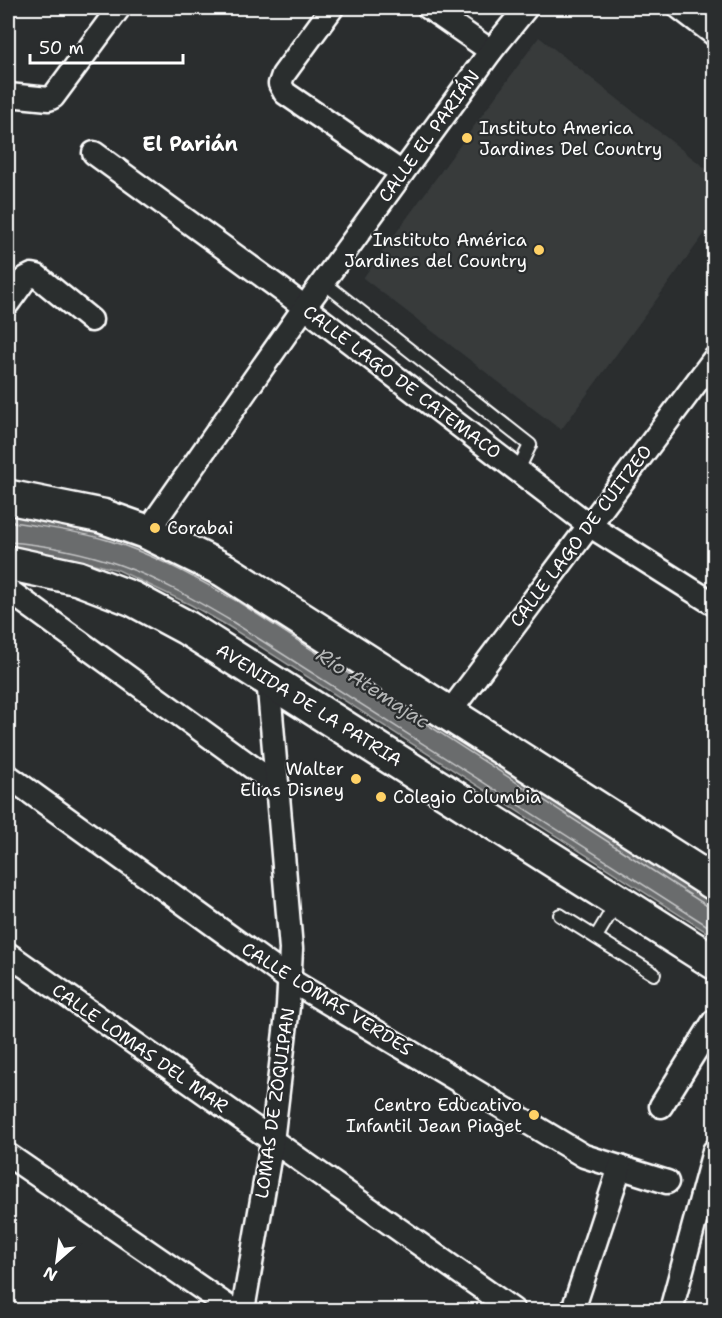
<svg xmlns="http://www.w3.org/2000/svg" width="722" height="1318" font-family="'Shantell Sans',sans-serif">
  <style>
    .built { fill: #373a3b }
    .water { fill: #6a6c6d; stroke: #a6a7a7; stroke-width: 1.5 }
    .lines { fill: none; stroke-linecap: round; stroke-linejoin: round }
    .shore { stroke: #c3c4c5; stroke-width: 1.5 }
    .service-casing { stroke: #fff; stroke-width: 16 }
    .minor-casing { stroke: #fff; stroke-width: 27 }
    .primary-casing { stroke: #fff; stroke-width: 38 }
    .service { stroke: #2a2d2e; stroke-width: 12 }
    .minor { stroke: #2a2d2e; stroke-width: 22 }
    .primary { stroke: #2a2d2e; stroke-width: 33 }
    .poi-dot { fill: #ffd166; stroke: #2a2d2e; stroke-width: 2 }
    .labels { text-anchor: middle; stroke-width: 4.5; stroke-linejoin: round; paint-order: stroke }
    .poi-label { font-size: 18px; fill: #fff; stroke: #2a2d2e; text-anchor: start }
    .street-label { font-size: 18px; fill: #fff; stroke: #2a2d2e }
    .neighbourhood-label { font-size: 20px; font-weight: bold; fill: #fff; stroke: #2a2d2e }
    .water-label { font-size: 20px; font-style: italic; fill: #b4b6b6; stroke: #2a2d2e }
  </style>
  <rect width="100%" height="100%" fill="#2a2d2e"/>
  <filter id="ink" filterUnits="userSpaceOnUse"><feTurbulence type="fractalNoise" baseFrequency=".0167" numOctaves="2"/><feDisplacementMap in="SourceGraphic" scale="12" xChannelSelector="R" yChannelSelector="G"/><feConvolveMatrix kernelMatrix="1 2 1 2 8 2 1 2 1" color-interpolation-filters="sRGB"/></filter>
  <g filter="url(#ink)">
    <polygon class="built" points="539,37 714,175 714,221 561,430 363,278"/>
    <polygon class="water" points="8,515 109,534 157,553 243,598 714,903 714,937 228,626 191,605 118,570 71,558 8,547"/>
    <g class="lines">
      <g class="shore">
        <path d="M8,521C40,527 75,530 107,540C154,554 197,579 240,603L650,869L709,907H714"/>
        <path d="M8,542C42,544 87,553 120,565C157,578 197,601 231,621L714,930"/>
      </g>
      <defs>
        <g id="service">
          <polyline points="323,282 530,445 518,470"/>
          <polyline points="560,915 654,974"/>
          <polyline points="596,937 617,902"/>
        </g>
        <g id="minor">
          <polyline points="332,8 283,75 280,84 285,93 402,173"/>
          <polyline points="429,8 491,51"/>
          <polyline points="680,8 714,34"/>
          <polyline points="8,95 49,99 53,97 119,8"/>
          <polyline points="94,153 282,290 589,525 714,604"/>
          <polyline points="8,303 26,278 32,275 37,276 91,320"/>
          <polyline points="147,532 304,308 491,51 526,8"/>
          <polyline points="8,590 278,786"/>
          <polyline points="449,713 714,359"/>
          <polyline points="8,776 290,980 584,1156 667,1182"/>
          <polyline points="8,954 513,1310"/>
          <polyline points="661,1106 714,1021"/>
          <polyline points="8,1155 233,1310"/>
          <polyline points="243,1310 272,1142 288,1006 291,949 268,678"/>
          <polyline points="573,1310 620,1167"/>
          <polyline points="671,1310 714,1151"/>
        </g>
        <g id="primary">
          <polyline points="8,497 102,516 147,532 224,570 714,883"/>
          <polyline points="8,563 78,578 133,599 187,628 714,962"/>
        </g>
      </defs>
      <use href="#service" class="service-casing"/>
      <use href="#minor" class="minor-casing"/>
      <use href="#primary" class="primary-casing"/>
      <use href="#service" class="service"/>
      <use href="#minor" class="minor"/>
      <use href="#primary" class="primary"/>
    </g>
  </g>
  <g class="poi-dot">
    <circle cx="467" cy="138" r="6"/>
    <circle cx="539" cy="250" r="6"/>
    <circle cx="155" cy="528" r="6"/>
    <circle cx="356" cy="779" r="6"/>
    <circle cx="381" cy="797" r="6"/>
    <circle cx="534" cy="1115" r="6"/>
  </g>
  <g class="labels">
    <g class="poi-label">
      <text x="479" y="134">Instituto America<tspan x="479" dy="21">Jardines Del Country</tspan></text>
      <text x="527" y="246" text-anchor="end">Instituto América<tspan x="527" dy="21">Jardines del Country</tspan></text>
      <text x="167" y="534">Corabai</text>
      <text x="344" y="775" text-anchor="end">Walter<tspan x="344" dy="21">Elias Disney</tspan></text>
      <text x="393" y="803">Colegio Columbia</text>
      <text x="522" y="1111" text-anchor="end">Centro Educativo<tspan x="522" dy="21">Infantil Jean Piaget</tspan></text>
    </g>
    <g class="street-label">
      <text transform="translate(429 136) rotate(-54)" y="6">CALLE EL PARIÁN</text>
      <text transform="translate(402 382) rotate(37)" y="6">CALLE LAGO DE CATEMACO</text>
      <text transform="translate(581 536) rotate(-53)" y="6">CALLE LAGO DE CUITZEO</text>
      <text transform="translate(309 705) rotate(32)" y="6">AVENIDA DE LA PATRIA</text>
      <text transform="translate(327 999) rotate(32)" y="6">CALLE LOMAS VERDES</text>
      <text transform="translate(140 1048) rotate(35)" y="6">CALLE LOMAS DEL MAR</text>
      <text transform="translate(275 1103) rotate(-82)" y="6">LOMAS DE ZOQUIPAN</text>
    </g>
    <g class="neighbourhood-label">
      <text x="190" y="151">El Parián</text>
    </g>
    <g class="water-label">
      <text transform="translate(373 688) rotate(33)" y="7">Río Atemajac</text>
    </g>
  </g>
  <rect width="722" height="1318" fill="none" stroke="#2a2d2e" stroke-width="30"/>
  <rect x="15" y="15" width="692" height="1288" fill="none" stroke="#fff" stroke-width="2" filter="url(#ink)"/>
  <g transform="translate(57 1261) rotate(208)" stroke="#2a2d2e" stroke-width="4.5" paint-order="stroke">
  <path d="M0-4.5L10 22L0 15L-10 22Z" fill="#ffffff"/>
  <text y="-9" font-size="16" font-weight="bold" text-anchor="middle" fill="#ffffff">N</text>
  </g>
  <path d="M30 54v9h153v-9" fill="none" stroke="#ffffff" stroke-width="3"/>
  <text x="39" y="54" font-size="18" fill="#ffffff" stroke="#2a2d2e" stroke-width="4.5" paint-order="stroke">50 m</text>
</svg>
